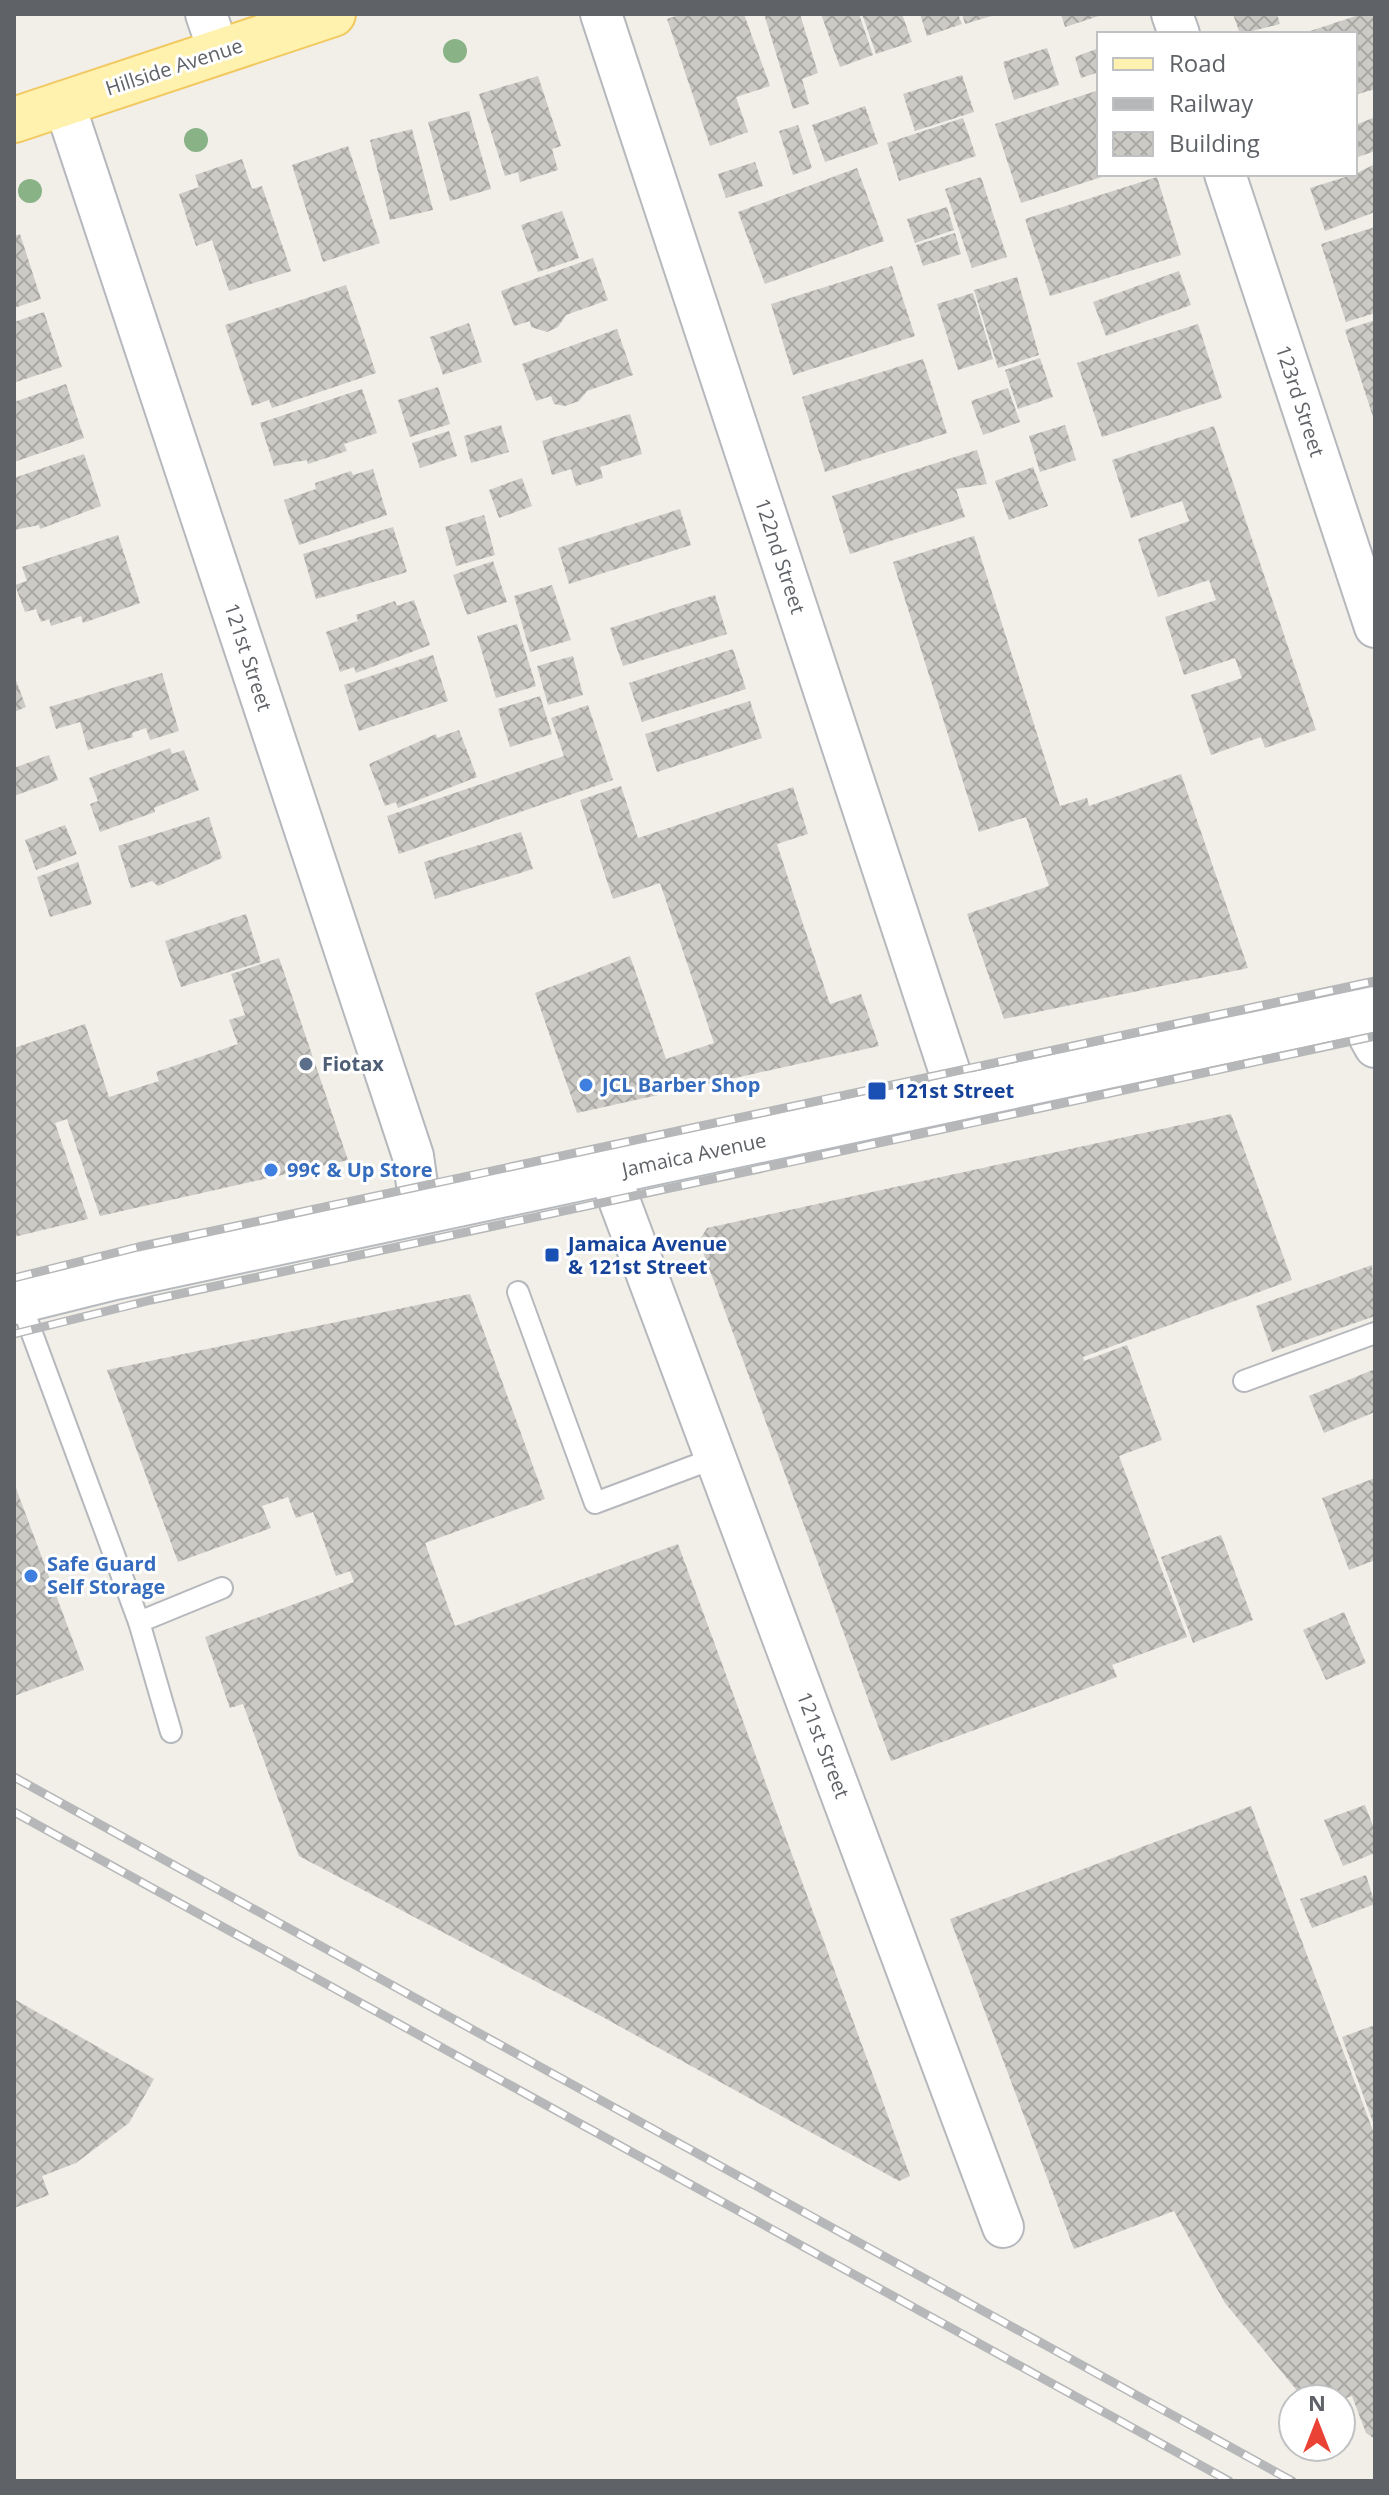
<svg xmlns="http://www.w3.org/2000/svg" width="1389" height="2495" font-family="'Open Sans',sans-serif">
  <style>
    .building { fill: url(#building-cross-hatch) }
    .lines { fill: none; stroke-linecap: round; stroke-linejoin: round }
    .service-casing { stroke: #b5b8bc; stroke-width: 24 }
    .minor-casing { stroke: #b5b8bc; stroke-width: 44 }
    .secondary-casing { stroke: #b6babf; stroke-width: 48 }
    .primary-casing { stroke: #f2c960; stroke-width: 48 }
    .service { stroke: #fff; stroke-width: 20 }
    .minor { stroke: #fff; stroke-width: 40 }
    .secondary { stroke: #fff; stroke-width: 44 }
    .primary { stroke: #fff2af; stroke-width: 44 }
    .rail-casing { stroke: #b6b7b8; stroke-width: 9 }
    .rail { stroke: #fff; stroke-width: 6; stroke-dasharray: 18; stroke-linecap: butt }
    .tree { fill: #89b387 }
    .service-dot { fill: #5c6f8a; stroke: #fff; stroke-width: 3 }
    .shop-dot { fill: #3f7fe0; stroke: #fff; stroke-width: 3 }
    .transit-dot { fill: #1a4fb4; stroke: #fff; stroke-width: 3 }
    .labels { text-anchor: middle; stroke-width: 6; stroke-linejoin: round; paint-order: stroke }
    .street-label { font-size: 20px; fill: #5f6368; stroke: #fff }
    .service-label { font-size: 20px; font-weight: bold; fill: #4e5e75; stroke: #fff; text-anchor: start }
    .shop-label { font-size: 20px; font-weight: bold; fill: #366cbe; stroke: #fff; text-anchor: start }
    .transit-label { font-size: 20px; font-weight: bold; fill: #164399; stroke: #fff; text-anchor: start }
  </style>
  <defs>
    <pattern id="building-cross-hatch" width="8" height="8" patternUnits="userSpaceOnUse" patternTransform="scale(2)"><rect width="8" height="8" fill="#cccac5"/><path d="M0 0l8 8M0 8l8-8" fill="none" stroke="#a9a8a4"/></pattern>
  </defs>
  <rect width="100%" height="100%" fill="#f1efe8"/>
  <g class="building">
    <polygon points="682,14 744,14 770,86 736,97 748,132 710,146 667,19"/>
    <polygon points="764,14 800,14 818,73 802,79 809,104 793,109"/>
    <polygon points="821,14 859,14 873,55 840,67"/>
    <polygon points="862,14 902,14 912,42 876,54"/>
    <polygon points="920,14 958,14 962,24 927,36"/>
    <polygon points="962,14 994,14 995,15 965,24"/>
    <polygon points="1061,14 1102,14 1102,15 1065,27"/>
    <polygon points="1233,14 1277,14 1280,24 1240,34"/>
    <polygon points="1362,14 1375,14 1375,89 1355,95 1355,34 1304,33"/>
    <polygon points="1047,48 1059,85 1014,100 1003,62"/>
    <polygon points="1099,48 1099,72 1081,78 1075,57"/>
    <polygon points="962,75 974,112 915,131 903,94"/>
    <polygon points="538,76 561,146 552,149 558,170 520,182 518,172 505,176 479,94"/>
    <polygon points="1099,90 1099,174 1108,175 1021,203 995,124"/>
    <polygon points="865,106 878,144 825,162 812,125"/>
    <polygon points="469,111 491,189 450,201 428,122"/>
    <polygon points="963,118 976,156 899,181 887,143"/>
    <polygon points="1373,118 1375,151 1355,158 1355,125"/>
    <polygon points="798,125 812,168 793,175 779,131"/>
    <polygon points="412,129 433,210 390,220 370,140"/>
    <polygon points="348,146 380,243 323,262 292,165"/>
    <polygon points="242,159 252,189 262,186 291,271 229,291 212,240 196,246 179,194 199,187 195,175"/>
    <polygon points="755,162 763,186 726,198 718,174"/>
    <polygon points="1375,164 1375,212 1325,231 1310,188 1355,174"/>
    <polygon points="857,168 884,241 765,284 738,212"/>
    <polygon points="981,177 1007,257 972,268 945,189"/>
    <polygon points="1157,177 1181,255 1050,296 1025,219"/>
    <polygon points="947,207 954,230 915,243 907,219"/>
    <polygon points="562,211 579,258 538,272 521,225"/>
    <polygon points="1375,227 1375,313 1346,322 1321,244"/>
    <polygon points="955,233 961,254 923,266 916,245"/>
    <polygon points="20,234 41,299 14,308 14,236"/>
    <polygon points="593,258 608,300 566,315 558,327 547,332 531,327 530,321 514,326 501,291"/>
    <polygon points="892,266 915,336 793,375 771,304"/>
    <polygon points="1179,271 1191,305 1106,336 1093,302"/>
    <polygon points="1017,277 1039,355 998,368 974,290"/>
    <polygon points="346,285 376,373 272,408 269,400 252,406 225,325"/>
    <polygon points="973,293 993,359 958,370 937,304"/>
    <polygon points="44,312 62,367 16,382 14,322"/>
    <polygon points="1375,320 1375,420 1374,420 1345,330"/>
    <polygon points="469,323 482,362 443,375 430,337"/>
    <polygon points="1198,324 1222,398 1102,437 1077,363"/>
    <polygon points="617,329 633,375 587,391 579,401 565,406 554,404 551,396 536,401 522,364"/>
    <polygon points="1040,358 1053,397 1018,409 1005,370"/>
    <polygon points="923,359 947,433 825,472 802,397"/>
    <polygon points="66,384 84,438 14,462 14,402"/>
    <polygon points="438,387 450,424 410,437 398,400"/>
    <polygon points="1008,388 1020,422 983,435 971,401"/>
    <polygon points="362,389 377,433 344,444 347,451 308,464 307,460 274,466 260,423"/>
    <polygon points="630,414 642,454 600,467 603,478 576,486 571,469 552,475 542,441"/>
    <polygon points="501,425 509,452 471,463 464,436"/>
    <polygon points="1065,425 1076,460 1040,472 1029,436"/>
    <polygon points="1214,426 1316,730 1265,748 1261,737 1211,755 1191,695 1242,678 1235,658 1184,675 1165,617 1216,600 1209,580 1158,597 1138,539 1189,521 1186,512 1182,501 1131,518 1112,460"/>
    <polygon points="449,431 457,456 420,468 412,443"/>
    <polygon points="977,450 987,484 956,489 965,517 850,554 832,496"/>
    <polygon points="84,454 101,506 40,529 39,525 14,530 14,478"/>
    <polygon points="1033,467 1048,506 1009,520 995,481"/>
    <polygon points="373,469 387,515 299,545 284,500 316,489 315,483 351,471 353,475"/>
    <polygon points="522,478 532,506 499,518 489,490"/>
    <polygon points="680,509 691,545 569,584 558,548"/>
    <polygon points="484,515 495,555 456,566 445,527"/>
    <polygon points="393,527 407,572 316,599 303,554"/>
    <polygon points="118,535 140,603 83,623 81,616 51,626 49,619 41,622 36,609 25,612 15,585 27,581 22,567"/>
    <polygon points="974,536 1060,806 1087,798 1089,806 1181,774 1248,968 1004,1019 967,914 1049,886 1026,817 979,832 893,562"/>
    <polygon points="493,561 507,602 467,615 453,575"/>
    <polygon points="552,585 571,640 530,652 514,596"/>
    <polygon points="715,595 727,634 623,666 610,628"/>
    <polygon points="414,600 430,645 356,673 354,667 340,672 326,632 358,621 356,615 395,601 397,606"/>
    <polygon points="517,624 536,686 496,698 477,636"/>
    <polygon points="733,649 746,689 642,722 629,683"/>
    <polygon points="433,655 448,701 359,731 344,685"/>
    <polygon points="573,656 583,695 548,705 537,666"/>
    <polygon points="162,673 179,731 150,740 146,728 132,733 133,737 88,750 80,722 56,729 49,707"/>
    <polygon points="14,675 26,707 14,712"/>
    <polygon points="540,696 552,734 510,747 498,709"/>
    <polygon points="750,701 762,738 657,772 645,734"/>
    <polygon points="588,705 613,780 399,854 387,816 564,756 551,718"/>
    <polygon points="459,730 477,777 398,808 396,802 385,806 369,764 436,734 437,738"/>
    <polygon points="170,748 172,754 184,750 199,790 154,808 155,812 100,832 90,804 98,801 89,778"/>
    <polygon points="49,755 58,780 14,796 14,768"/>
    <polygon points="621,786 638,838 793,787 808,834 777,844 803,924 830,1004 861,994 879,1046 577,1113 535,993 630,956 666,1059 714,1043 660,883 613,899 580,800"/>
    <polygon points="209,817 222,858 158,886 152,881 131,888 118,846"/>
    <polygon points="65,825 77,854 36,870 25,840"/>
    <polygon points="521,832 533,869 435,899 424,862"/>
    <polygon points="78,862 92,904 50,917 37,877"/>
    <polygon points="246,914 261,962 181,987 165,941"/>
    <polygon points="279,958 348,1160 100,1216 67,1119 55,1123 88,1219 14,1237 14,1048 85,1024 109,1097 159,1081 156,1072 238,1044 229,1020 245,1015 231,974"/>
    <polygon points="1231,1114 1292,1280 1083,1357 1084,1361 1127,1345 1162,1440 1119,1456 1187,1637 1112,1665 1117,1677 891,1761 699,1241 707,1228"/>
    <polygon points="1372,1265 1375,1316 1272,1352 1256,1306"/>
    <polygon points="470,1294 545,1499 425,1543 455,1626 678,1544 910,2176 899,2181 599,2015 299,1856 243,1704 230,1708 205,1637 354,1582 350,1571 336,1576 313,1512 296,1518 288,1497 262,1506 271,1528 178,1562 107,1370"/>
    <polygon points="1375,1369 1375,1412 1324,1433 1309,1396"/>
    <polygon points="1375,1478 1375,1560 1349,1570 1322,1498"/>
    <polygon points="14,1483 84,1670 14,1696"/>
    <polygon points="1221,1535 1253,1620 1193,1643 1161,1557"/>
    <polygon points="1344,1612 1366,1663 1326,1680 1303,1630"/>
    <polygon points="1365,1805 1375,1831 1375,1853 1343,1866 1324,1820"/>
    <polygon points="1251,1806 1375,2136 1375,2439 1366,2433 1352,2396 1341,2400 1304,2399 1225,2303 1174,2211 1074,2249 950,1919"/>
    <polygon points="1366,1875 1375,1904 1312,1928 1300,1899"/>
    <polygon points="14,1999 154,2079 129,2123 76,2163 42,2176 49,2195 14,2208"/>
    <polygon points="1375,2025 1375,2128 1342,2037"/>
  </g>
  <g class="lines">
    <defs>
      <g id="service">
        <polyline points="518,1292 595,1503 715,1458"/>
        <polyline points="20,1301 139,1622 171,1732"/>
        <polyline points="1244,1381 1375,1333"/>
        <polyline points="139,1622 222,1588"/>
      </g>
      <g id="minor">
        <polyline points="206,14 219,52"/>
        <polyline points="601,14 958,1097"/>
        <polyline points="1172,14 1179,34"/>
        <polyline points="64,103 413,1156 421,1213"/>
        <polyline points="1225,174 1375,627"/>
        <polyline points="1356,1013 1375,1047"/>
        <polyline points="609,1173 1003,2227"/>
      </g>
      <polyline id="secondary" points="14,1302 115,1277 1375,1009"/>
      <polyline id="primary" points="14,120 333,14"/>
    </defs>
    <use href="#service" class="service-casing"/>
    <use href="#minor" class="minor-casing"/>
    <use href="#secondary" class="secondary-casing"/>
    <use href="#primary" class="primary-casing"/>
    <use href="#service" class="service"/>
    <use href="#minor" class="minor"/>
    <use href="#secondary" class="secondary"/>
    <use href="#primary" class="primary"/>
    <defs>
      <g id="rail">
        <polyline points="14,1278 138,1247 1375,981"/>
        <polyline points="14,1334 151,1300 1375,1036"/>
        <polyline points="14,1777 1292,2481"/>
        <polyline points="14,1812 1229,2481"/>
      </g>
    </defs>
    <use href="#rail" class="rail-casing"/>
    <use href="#rail" class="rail"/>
  </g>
  <g class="tree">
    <circle cx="455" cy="51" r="12"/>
    <circle cx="196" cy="140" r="12"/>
    <circle cx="30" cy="191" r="12"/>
  </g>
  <circle class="service-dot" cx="306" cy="1064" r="8"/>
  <g class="shop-dot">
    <circle cx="586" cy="1085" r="8"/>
    <circle cx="271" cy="1170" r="8"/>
    <circle cx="31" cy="1576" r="8"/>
  </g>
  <g class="transit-dot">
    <rect x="867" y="1081" width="20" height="20" rx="4"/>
    <rect x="544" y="1247" width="16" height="16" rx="4"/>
  </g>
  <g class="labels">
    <g class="street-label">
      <text transform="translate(174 67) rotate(-18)" y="7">Hillside Avenue</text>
      <text transform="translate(1300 401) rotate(72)" y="7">123rd Street</text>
      <text transform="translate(780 556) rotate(72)" y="7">122nd Street</text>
      <text transform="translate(248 657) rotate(72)" y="7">121st Street</text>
      <text transform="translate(694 1155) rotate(-12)" y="7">Jamaica Avenue</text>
      <text transform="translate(823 1745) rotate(69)" y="7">121st Street</text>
    </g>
    <g class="service-label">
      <text x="322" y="1071">Fiotax</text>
    </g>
    <g class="shop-label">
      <text x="602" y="1092">JCL Barber Shop</text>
      <text x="287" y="1177">99¢ &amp; Up Store</text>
      <text x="47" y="1571">Safe Guard<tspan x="47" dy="23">Self Storage</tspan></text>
    </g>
    <g class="transit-label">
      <text x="895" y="1098">121st Street</text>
      <text x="568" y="1251">Jamaica Avenue<tspan x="568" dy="23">&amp; 121st Street</tspan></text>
    </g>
  </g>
  <rect width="1389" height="2495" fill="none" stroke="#5f6368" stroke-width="32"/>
  <rect x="1097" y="32" width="260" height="144" fill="#ffffff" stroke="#bfc1c3" stroke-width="2"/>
  <rect x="1113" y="58" width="40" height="12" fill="#fff2af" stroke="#bfc1c3" stroke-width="2"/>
  <text x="1169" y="72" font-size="24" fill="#5f6368">Road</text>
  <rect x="1113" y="98" width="40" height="12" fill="#b6b7b8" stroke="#bfc1c3" stroke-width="2"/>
  <text x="1169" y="112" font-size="24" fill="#5f6368">Railway</text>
  <rect x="1113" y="132" width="40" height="24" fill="url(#building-cross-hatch)" stroke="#bfc1c3" stroke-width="2"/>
  <text x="1169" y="152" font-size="24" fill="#5f6368">Building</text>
  <g transform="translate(1317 2423)"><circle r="38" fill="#ffffff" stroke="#bfc1c3" stroke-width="2"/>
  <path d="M0-6L14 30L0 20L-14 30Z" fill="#ea4335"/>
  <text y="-12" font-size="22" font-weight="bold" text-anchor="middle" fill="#5f6368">N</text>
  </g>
</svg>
